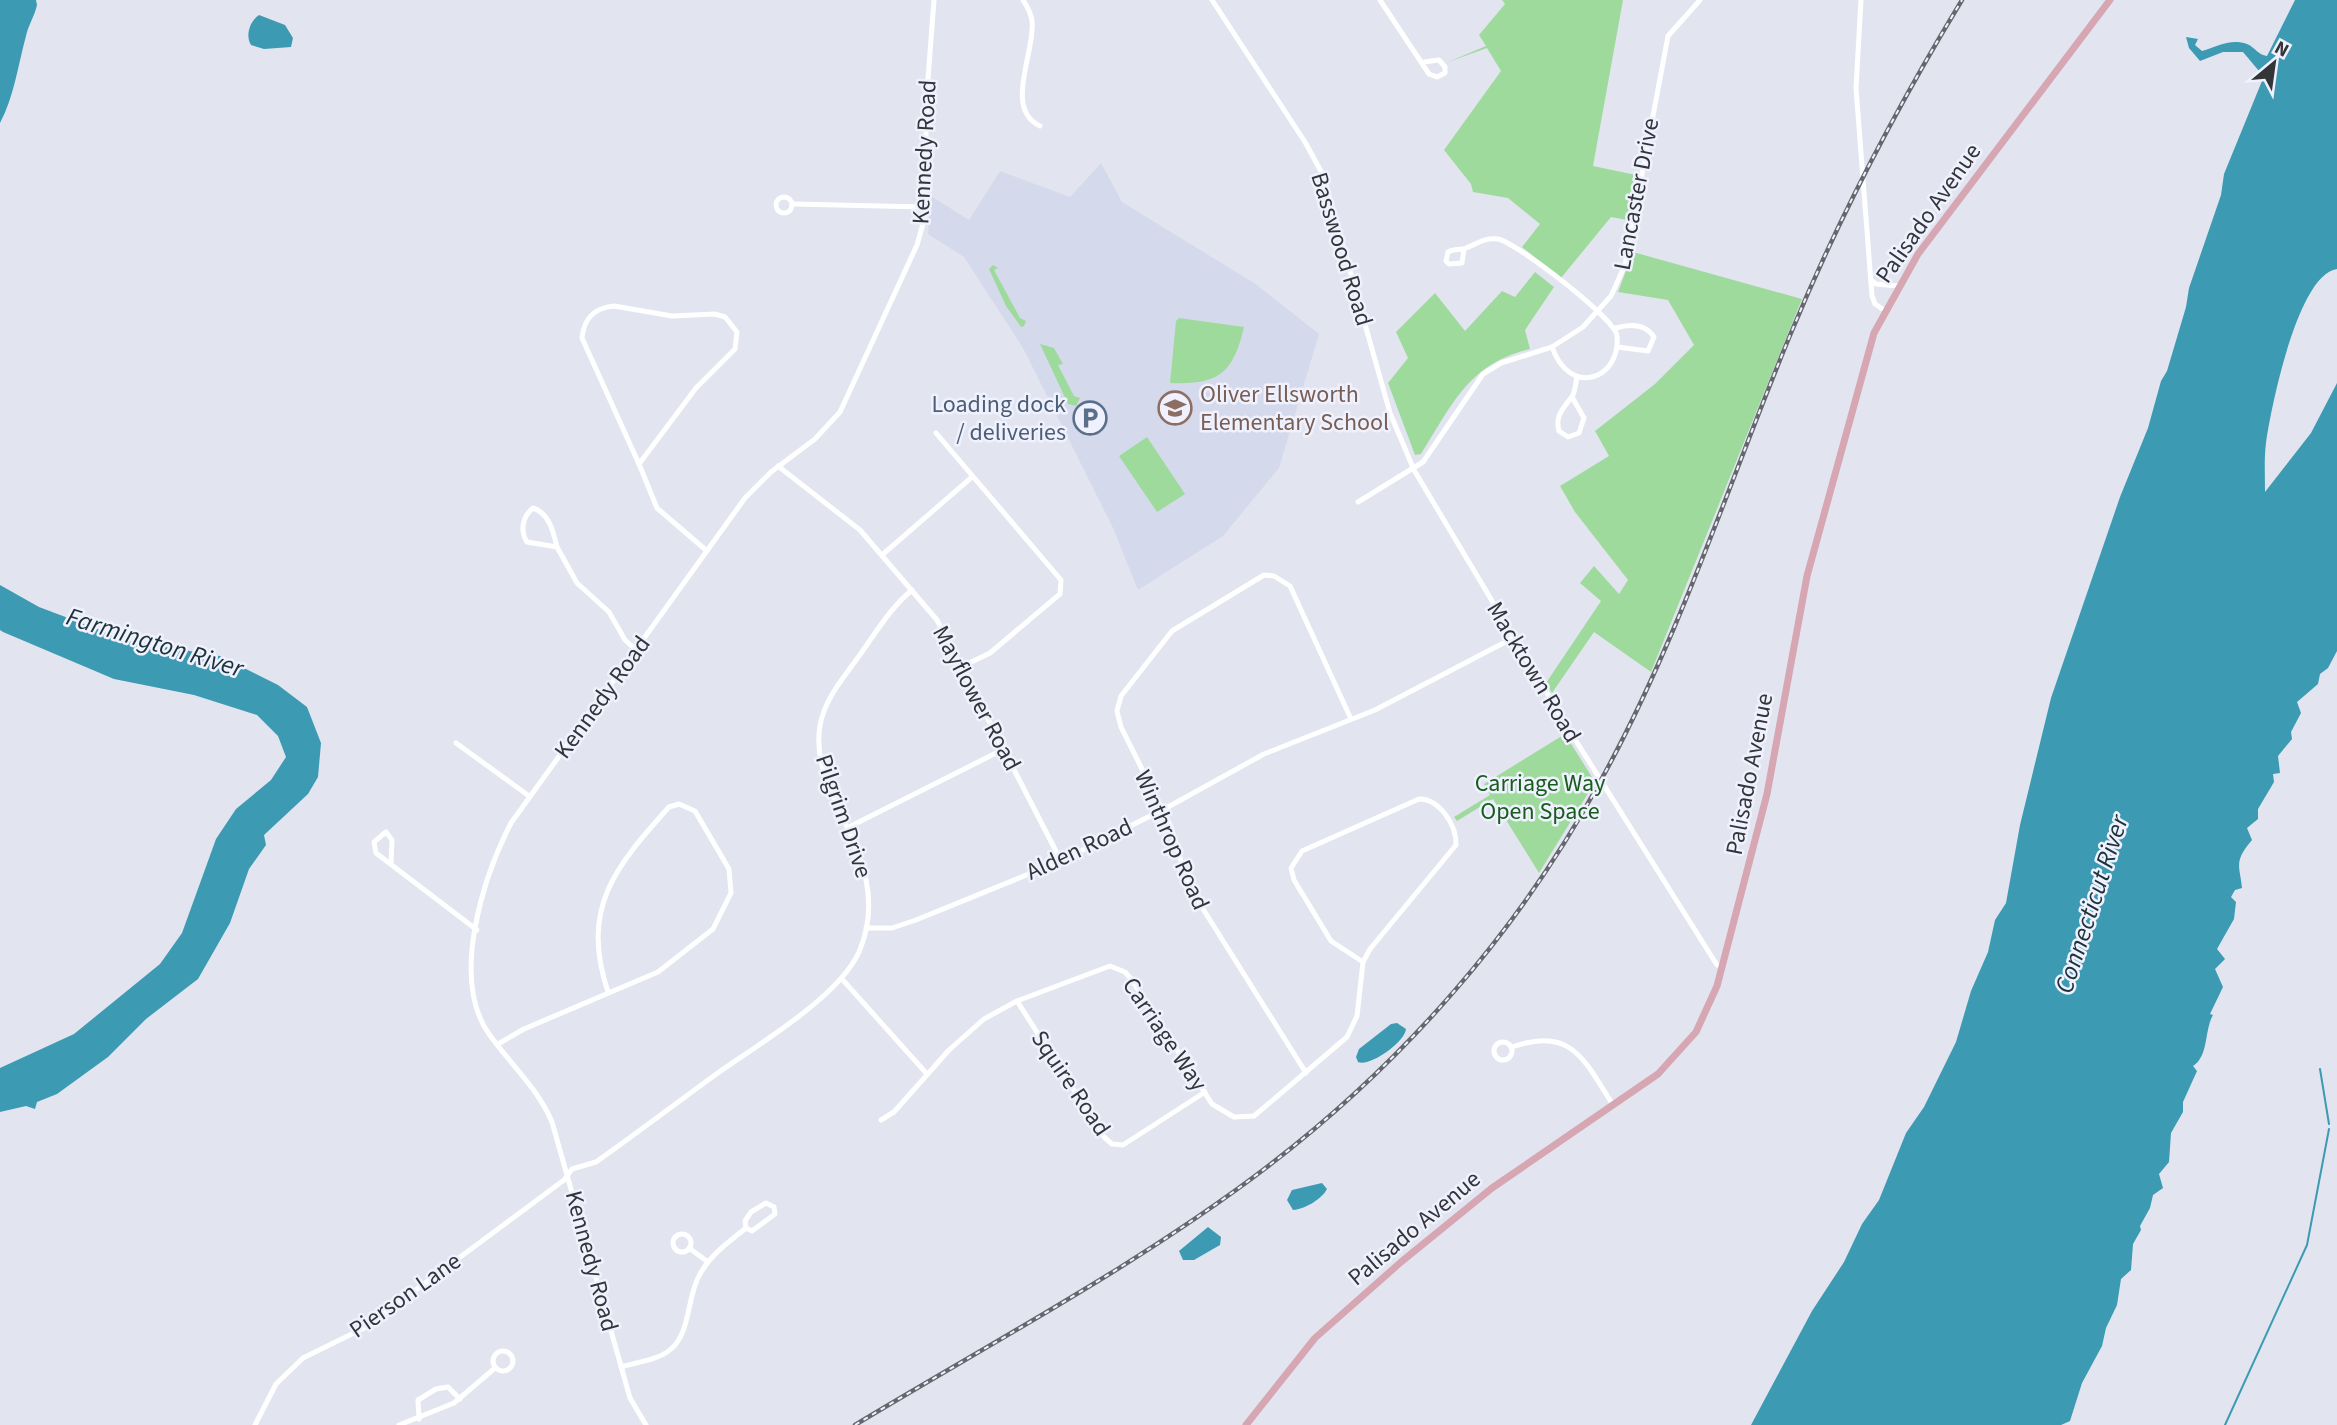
<svg xmlns="http://www.w3.org/2000/svg" width="2337" height="1425" font-family="'Source Sans 3',sans-serif">
  <style>
    .built { fill: #d4daeb }
    .green { fill: #9fda9d }
    .water { fill: #3c9ab3 }
    .lines { fill: none; stroke-linecap: round; stroke-linejoin: round }
    .stream { stroke: #3c9ab3; stroke-width: 2 }
    .minor { stroke: #fff; stroke-width: 5 }
    .major { stroke: #d6a6b2; stroke-width: 7 }
    .rail-casing { stroke: #65676d; stroke-width: 4.5 }
    .rail { stroke: #eff2fe; stroke-width: 2; stroke-dasharray: 5; stroke-linecap: butt }
    .labels { text-anchor: middle; stroke-width: 5; stroke-linejoin: round; paint-order: stroke }
    .street-label { font-size: 24px; fill: #343539; stroke: #eff2fe }
    .education-label { font-size: 24px; fill: #785e54; stroke: #eff2fe; text-anchor: start }
    .service-label { font-size: 24px; fill: #4e5e75; stroke: #eff2fe; text-anchor: end }
    .park-label { font-size: 24px; fill: #185c1c; stroke: #eff2fe }
    .water-label { font-size: 26px; font-style: italic; fill: #1d3238; stroke: #eff2fe }
  </style>
  <rect width="100%" height="100%" fill="#e2e5f0"/>
  <polygon class="built" points="1101,163 1122,202 1254,283 1319,334 1279,468 1223,536 1138,590 1113,528 1023,348 964,257 928,234 931,196 969,220 1000,171 1070,197"/>
  <g class="green">
    <polygon points="1502,0 1623,0 1593,166 1636,175 1627,220 1611,217 1561,278 1522,247 1540,224 1508,198 1473,192 1471,184 1444,150 1501,71 1487,48 1448,62 1486,46 1479,35 1505,4"/>
    <polygon points="1633,252 1802,299 1651,672 1594,632 1552,693 1546,683 1601,601 1580,583 1594,566 1619,594 1628,580 1575,512 1560,486 1609,456 1595,431 1655,384 1694,345 1668,300 1618,292"/>
    <polygon points="993,265 998,268 994,270 1020,318 1026,321 1024,326 1021,327 1006,306 989,269"/>
    <path d="M1535,272L1554,287L1525,330L1530,349C1468,364 1453,404 1421,454L1415,455L1388,383L1408,358L1396,332L1435,293L1465,331L1502,291L1515,297Z"/>
    <path d="M1179,318L1244,327C1233,374 1218,385 1170,383L1176,321Z"/>
    <polygon points="1040,344 1054,348 1063,364 1058,365 1074,396 1080,398 1076,406 1068,404"/>
    <polygon points="1147,437 1185,494 1157,512 1119,456"/>
    <polygon points="1565,734 1595,782 1539,873 1493,799 1457,821 1454,817 1490,795 1484,784"/>
  </g>
  <g class="water">
    <path d="M0,0H36L37,5C35,15 28,26 26,36C18,65 14,97 0,123Z"/>
    <path d="M2295,0H2337V269C2298,274 2271,407 2266,443C2264,458 2265,476 2265,492L2311,433L2337,383V651L2328,668L2320,674L2318,684L2297,702L2301,713L2291,732L2292,739L2278,756L2280,773L2273,774L2274,782L2258,809V819L2247,828L2252,840C2233,862 2240,866 2242,888L2235,890L2231,897L2236,902L2234,919L2217,949L2225,959L2215,969L2223,987L2210,1014L2213,1015C2204,1031 2209,1056 2193,1066L2197,1071L2183,1102V1112L2171,1133L2169,1162L2159,1174L2163,1188L2153,1195L2150,1208L2140,1226L2141,1230L2133,1244L2131,1270L2121,1279L2117,1305L2106,1328L2102,1346L2082,1383L2070,1421L2061,1425H1751L1812,1311L1844,1262L1862,1224L1879,1200L1906,1133L1924,1107L1956,1042L1971,991L1988,952L1995,920L2006,903L2020,825L2051,698L2120,497L2148,428L2161,381L2167,371L2186,307L2189,288L2221,195L2224,174L2262,81L2259,71L2243,52H2223L2200,61L2189,48L2186,37L2198,39L2195,45L2202,51C2217,47 2230,38 2247,44C2256,48 2258,55 2267,56Z"/>
    <path d="M259,15L285,25L293,38L291,47L264,49L251,45C245,35 250,21 259,15Z"/>
    <polygon points="0,585 39,607 129,641 220,656 278,685 307,707 321,743 318,777 308,794 264,835 266,845 249,869 230,923 198,979 146,1019 108,1057 57,1094 37,1102 35,1109 26,1106 0,1112 0,1068 74,1034 160,964 182,933 216,839 236,809 271,780 286,757 278,736 257,715 194,695 114,679 3,632 0,630"/>
    <path d="M1397,1023L1406,1029C1405,1042 1370,1067 1358,1062L1356,1057L1359,1049L1391,1024Z"/>
    <path d="M1322,1183L1327,1189C1322,1199 1305,1209 1293,1210L1287,1200L1292,1190Z"/>
    <polygon points="1208,1227 1221,1237 1220,1245 1194,1260 1183,1260 1179,1251"/>
  </g>
  <g class="lines">
    <g class="stream">
      <polyline points="2320,1069 2329,1124"/>
      <polyline points="2225,1425 2307,1245 2329,1129"/>
    </g>
    <g class="minor">
      <path d="M1023,0C1027,6 1031,13 1032,21C1036,50 1003,109 1040,126"/>
      <polyline points="1212,0 1305,142 1323,175 1390,413 1414,470 1566,725 1717,965 1722,967"/>
      <polyline points="1380,0 1429,74 1437,77 1445,73 1445,67 1439,60 1424,62"/>
      <polyline points="1861,0 1856,88 1872,296 1875,304 1884,310"/>
      <circle cx="784" cy="205" r="8"/>
      <polyline points="793,204 925,207"/>
      <path d="M1464,249L1462,263L1449,264L1446,261L1448,252C1453,249 1457,250 1463,249C1476,245 1483,237 1498,239C1517,243 1616,319 1617,336C1621,379 1570,398 1552,347"/>
      <polyline points="1871,280 1876,284 1898,286"/>
      <path d="M614,306L672,316L715,314L725,317L737,332L735,349L696,388L639,464L582,338C584,318 594,308 614,306Z"/>
      <path d="M1616,328C1630,324 1645,323 1654,337L1648,351L1617,347"/>
      <path d="M1572,397L1584,418L1579,433L1568,437L1559,431C1554,414 1566,406 1573,395C1575,390 1576,382 1577,377"/>
      <polyline points="936,433 1061,580 1060,594 1054,599 990,653 963,666"/>
      <polyline points="639,464 657,508 707,551"/>
      <polyline points="778,466 860,530 937,620 1061,861"/>
      <polyline points="1358,502 1423,462 1483,374 1501,363 1552,347 1583,327 1611,296 1625,265 1668,36 1700,0"/>
      <path d="M533,508C549,513 553,531 557,547L527,542C520,531 522,517 533,508Z"/>
      <polyline points="557,547 577,583 609,612 625,640 636,650"/>
      <polyline points="882,555 972,477"/>
      <polyline points="456,743 529,796"/>
      <path d="M1419,799C1440,799 1457,826 1456,845L1370,949L1363,962L1331,941L1294,880L1291,868L1302,851Z"/>
      <polyline points="849,827 1004,749"/>
      <polyline points="391,863 392,840 386,832 374,842 376,853 477,930"/>
      <polyline points="866,928 892,928 916,920 1061,861 1168,807 1264,754 1375,710 1513,638"/>
      <polyline points="842,979 927,1074"/>
      <polyline points="1017,1001 1104,1137 1112,1144 1123,1145 1205,1092"/>
      <circle cx="1503" cy="1051" r="9"/>
      <path d="M498,1044L524,1029L658,972L713,929L731,893L729,869L695,811L679,804L669,807C615,867 580,908 608,992"/>
      <path d="M1512,1047C1572,1026 1584,1060 1613,1105"/>
      <polyline points="1306,1073 1188,885 1171,827 1121,727 1117,711 1121,696 1172,631 1264,575 1274,576 1290,586 1351,719"/>
      <polyline points="881,1120 894,1112 949,1050 984,1019 1017,1001 1110,966 1125,972 1131,979 1212,1104 1234,1117 1254,1116 1347,1037 1357,1016 1363,962"/>
      <circle cx="682" cy="1243" r="9"/>
      <polyline points="689,1248 708,1262"/>
      <circle cx="503" cy="1361" r="10"/>
      <path d="M621,1367C637,1362 659,1360 671,1349C691,1332 687,1295 700,1274C711,1254 729,1242 746,1228L752,1231L775,1214L774,1207L766,1203L751,1212L745,1221L746,1228"/>
      <polyline points="419,1419 418,1400 436,1389 448,1387 460,1399"/>
      <path d="M255,1425L276,1384L303,1358L366,1327L564,1180L572,1169L596,1162C636,1134 675,1104 715,1075C757,1045 838,998 859,952C900,856 797,792 823,714C830,693 846,674 859,656C875,634 890,608 912,590"/>
      <polyline points="399,1425 454,1403 495,1368"/>
      <path d="M646,1425L630,1398L552,1122C537,1087 511,1065 489,1034C450,979 483,878 511,823L745,498L771,472L815,439L840,412L917,245L924,220L927,92L934,0"/>
    </g>
    <polyline class="major" points="1246,1425 1315,1338 1401,1262 1492,1188 1658,1074 1696,1032 1717,986 1767,794 1807,576 1874,333 1918,254 2110,0"/>
    <defs>
      <path id="rail" d="M855,1425C991,1343 1141,1263 1267,1167C1403,1063 1519,931 1601,780C1679,639 1729,482 1791,333C1839,217 1897,107 1962,0"/>
    </defs>
    <use href="#rail" class="rail-casing"/>
    <use href="#rail" class="rail"/>
  </g>
  <defs>
    <symbol id="school-ring" viewBox="-11 -11 22 22"><circle r="9.5" fill="#eff2fe" stroke="#8d6e63" stroke-width="1.5"/><path d="M0-5L7-2L0 1L-7-2ZM-4 1L0 2.5L4 1V4Q0 6-4 4Z" fill="#8d6e63"/></symbol>
    <symbol id="parking-ring" viewBox="-11 -11 22 22"><circle r="9.5" fill="#eff2fe" stroke="#5c6f8a" stroke-width="1.5"/><path d="M-3.5-5.5H1a3.5 3.5 0 0 1 0 7H-1V5.5H-3.5ZM-1-3.4V-.6H.8a1.4 1.4 0 0 0 0-2.8Z" fill="#5c6f8a"/></symbol>
  </defs>
  <g fill-rule="evenodd">
    <use href="#school-ring" x="1156" y="389" width="38" height="38"/>
    <use href="#parking-ring" x="1071" y="399" width="38" height="38"/>
  </g>
  <g class="labels">
    <g class="street-label">
      <text transform="translate(924 152) rotate(-87)" y="8">Kennedy Road</text>
      <text transform="translate(1636 194) rotate(-79)" y="8">Lancaster Drive</text>
      <text transform="translate(1928 213) rotate(-55)" y="8">Palisado Avenue</text>
      <text transform="translate(1342 249) rotate(73)" y="8">Basswood Road</text>
      <text transform="translate(1534 672) rotate(59)" y="8">Macktown Road</text>
      <text transform="translate(602 697) rotate(-54)" y="8">Kennedy Road</text>
      <text transform="translate(977 698) rotate(62)" y="8">Mayflower Road</text>
      <text transform="translate(1749 774) rotate(-79)" y="8">Palisado Avenue</text>
      <text transform="translate(844 816) rotate(71)" y="8">Pilgrim Drive</text>
      <text transform="translate(1172 840) rotate(66)" y="8">Winthrop Road</text>
      <text transform="translate(1079 849) rotate(-25)" y="8">Alden Road</text>
      <text transform="translate(1165 1034) rotate(56)" y="8">Carriage Way</text>
      <text transform="translate(1071 1083) rotate(56)" y="8">Squire Road</text>
      <text transform="translate(1414 1228) rotate(-40)" y="8">Palisado Avenue</text>
      <text transform="translate(592 1261) rotate(75)" y="8">Kennedy Road</text>
      <text transform="translate(405 1295) rotate(-35)" y="8">Pierson Lane</text>
    </g>
    <g class="education-label">
      <text x="1200" y="402">Oliver Ellsworth<tspan x="1200" dy="28">Elementary School</tspan></text>
    </g>
    <g class="service-label">
      <text x="1066" y="412">Loading dock<tspan x="1066" dy="28">/ deliveries</tspan></text>
    </g>
    <g class="park-label">
      <text x="1540" y="791">Carriage Way<tspan x="1540" dy="28">Open Space</tspan></text>
    </g>
    <g class="water-label">
      <text transform="translate(155 642) rotate(17)" y="9">Farmington River</text>
      <text transform="translate(2091 904) rotate(-72)" y="9">Connecticut River</text>
    </g>
  </g>
  <g transform="translate(2274 63) rotate(29)" stroke="#eff2fe" stroke-width="5" paint-order="stroke">
  <path d="M0-5L12 26L0 18L-12 26Z" fill="#343539"/>
  <text y="-10" font-size="19" font-weight="bold" text-anchor="middle" fill="#343539">N</text>
  </g>
</svg>
